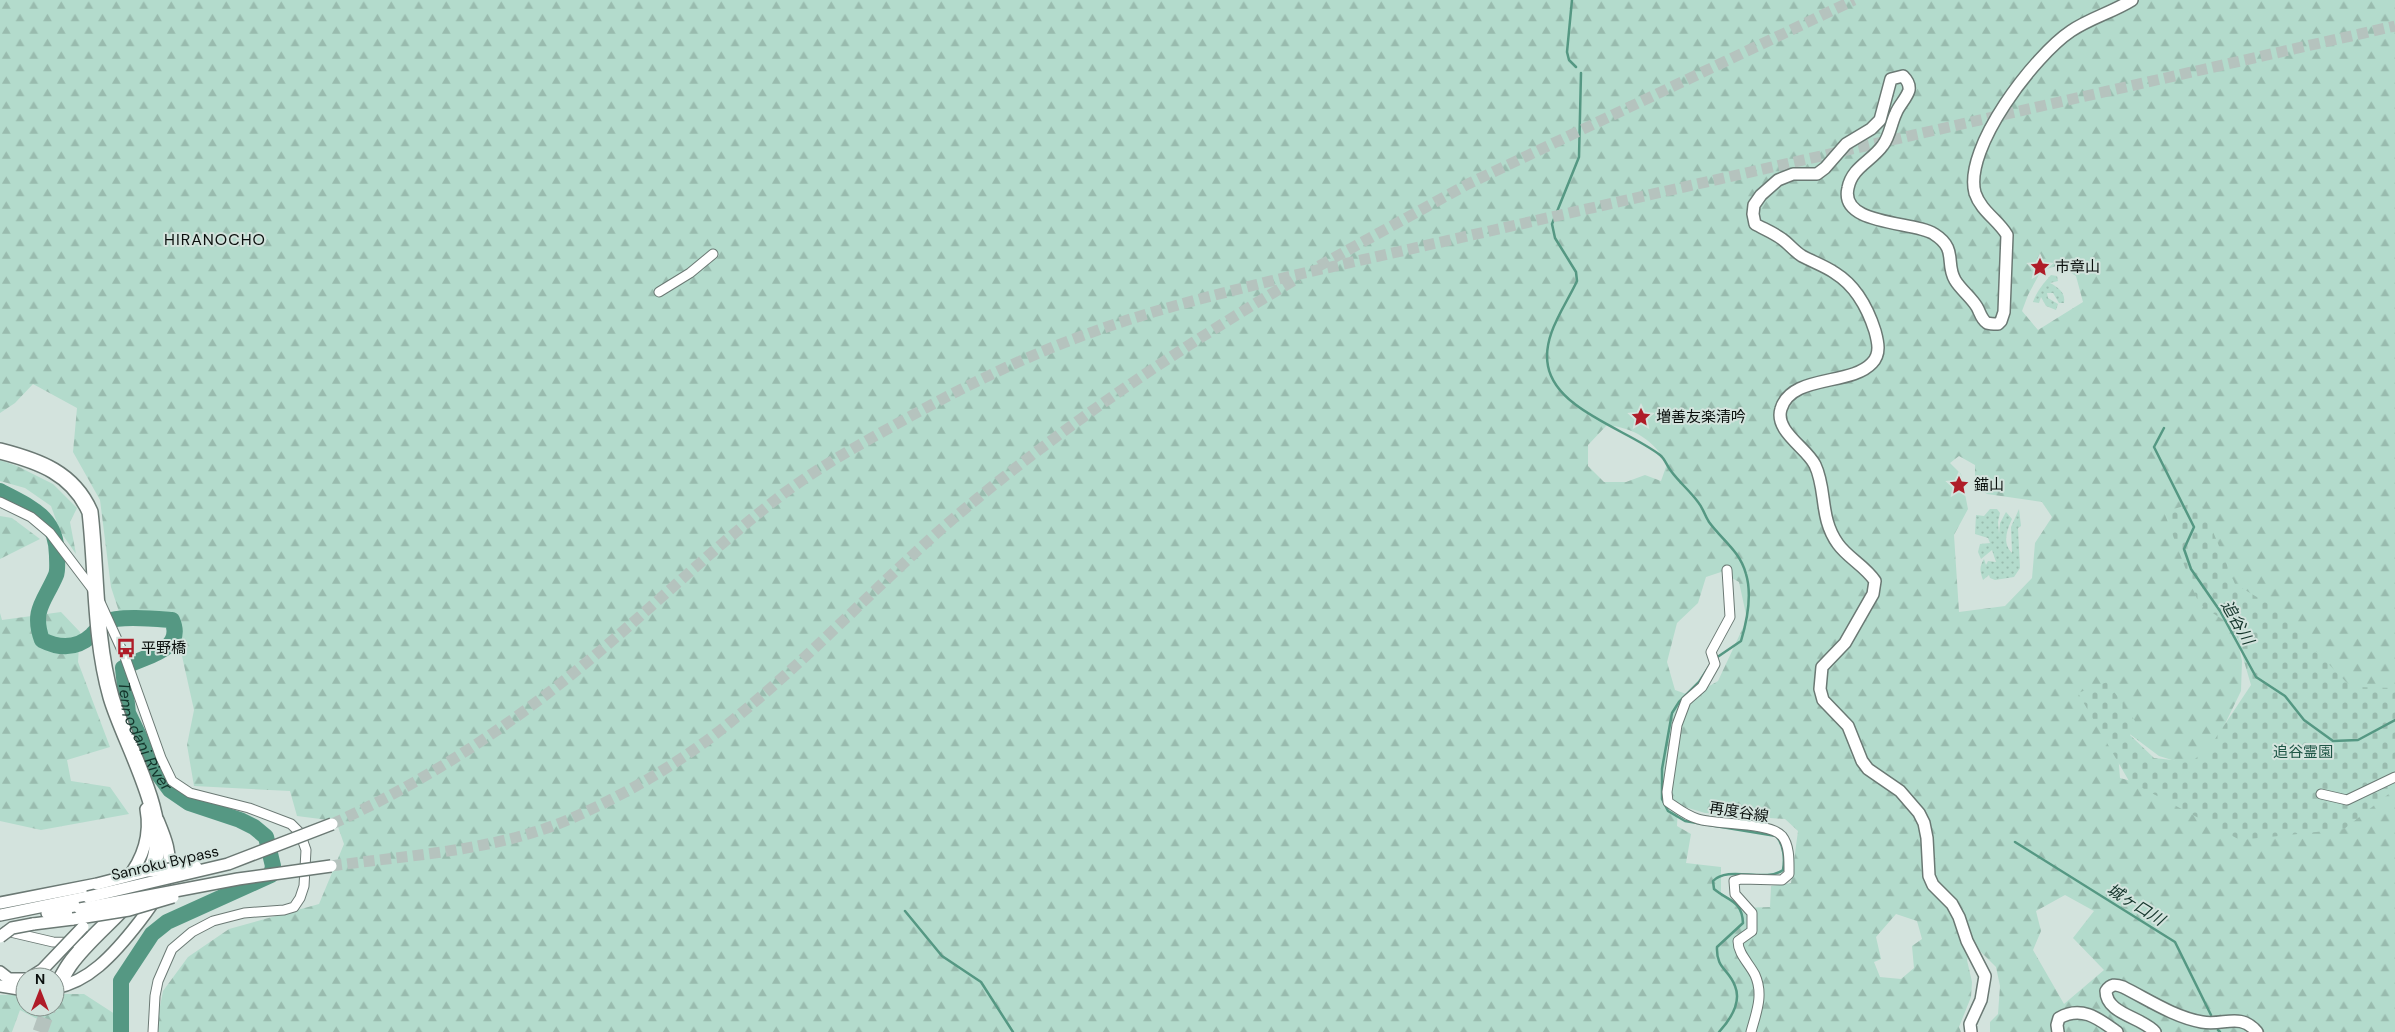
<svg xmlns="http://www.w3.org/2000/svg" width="2395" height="1032" font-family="'DM Sans','Noto Sans JP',sans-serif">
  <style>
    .grass { fill: url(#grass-dots) }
    .forest { fill: url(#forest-firs); fill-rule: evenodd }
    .cemetery { fill: url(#cemetery-stones) }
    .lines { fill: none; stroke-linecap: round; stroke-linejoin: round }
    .stream { stroke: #559883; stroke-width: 2.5 }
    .river { stroke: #559883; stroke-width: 16 }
    .tertiary-tunnel { stroke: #b5c3be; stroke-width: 11; stroke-dasharray: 11 5.5; stroke-linecap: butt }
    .trunk-tunnel { stroke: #b5c3be; stroke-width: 15; stroke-dasharray: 15 8; stroke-linecap: butt }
    .minor-casing { stroke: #6b7974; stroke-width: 11 }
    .tertiary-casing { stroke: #6b7974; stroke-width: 14 }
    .trunk-casing { stroke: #6b7974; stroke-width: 18 }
    .minor { stroke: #fff; stroke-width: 9 }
    .tertiary { stroke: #fff; stroke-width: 11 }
    .trunk { stroke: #fff; stroke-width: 15 }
    .tertiary-bridge-casing { stroke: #6b7974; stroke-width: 14; stroke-linecap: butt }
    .tertiary-bridge { stroke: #fff; stroke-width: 11 }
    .labels { text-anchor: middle; stroke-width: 4; stroke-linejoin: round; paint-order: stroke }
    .poi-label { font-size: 15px; fill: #0b100e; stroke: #d3e3dd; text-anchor: start }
    .park-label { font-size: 15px; fill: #1e5646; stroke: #d3e3dd }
    .street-label { font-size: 15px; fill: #0b100e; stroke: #d3e3dd }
    .neighbourhood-label { font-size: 16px; letter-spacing: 1px; fill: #0b100e; stroke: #d3e3dd }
    .water-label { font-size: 16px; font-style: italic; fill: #13342a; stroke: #d3e3dd }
  </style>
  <defs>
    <pattern id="grass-dots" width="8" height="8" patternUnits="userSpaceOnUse" patternTransform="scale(1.25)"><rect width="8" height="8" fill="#b3dbcc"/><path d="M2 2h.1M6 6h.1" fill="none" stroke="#99bbae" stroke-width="1.8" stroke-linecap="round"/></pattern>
    <pattern id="forest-firs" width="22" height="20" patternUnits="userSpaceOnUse" patternTransform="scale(1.25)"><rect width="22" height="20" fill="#b3dbcc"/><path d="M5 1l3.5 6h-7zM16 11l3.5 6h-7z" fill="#99bbae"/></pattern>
    <pattern id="cemetery-stones" width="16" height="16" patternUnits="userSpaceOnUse" patternTransform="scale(1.25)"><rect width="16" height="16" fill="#b3dbcc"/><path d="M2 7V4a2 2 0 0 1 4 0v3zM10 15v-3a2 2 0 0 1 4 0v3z" fill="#99bbae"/></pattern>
  </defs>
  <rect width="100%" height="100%" fill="#d3e3dd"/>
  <g class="grass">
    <path d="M2051,275L2057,276L2058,281L2050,283C2058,287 2066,293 2064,303H2059L2053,293H2047L2048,298L2058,304L2056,310L2046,306L2041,297L2039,303L2033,302C2036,293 2044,282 2051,275Z"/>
    <path d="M1990,509H1997L2000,513L1998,522L1999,534L2000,523L2006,512L2012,519C2007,530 2002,543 2012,553L2011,527L2019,509L2021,526L2018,528L2020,568L2014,577L1995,580L1990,578L1989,575L1983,580C1980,571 1979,567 1984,559L1986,565L1988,561L1996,562L1992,550L1981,559L1978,552L1980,544L1990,543L1988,538L1975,534L1976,515L1984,516Z"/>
  </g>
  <g class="forest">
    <path d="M0,0H2395V720L2234,625L2242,661L2241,691L2209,757L2185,764L2159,756L2127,732L2118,753L2120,778L2173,792L2395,781V1032H1990V1022L1998,1014L2000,986L1996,967L1973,944L1967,960L1972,982L1971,997L1959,1027L1961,1032H155L163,991L188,957L229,929L319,904L344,844L336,821L297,816L290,791L194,786L187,745L194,710L176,629L123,624L111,587L100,500L73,452L77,408L33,384L15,403L0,413ZM2059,265L2076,276L2083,302L2038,330L2022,311L2028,295L2041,271ZM1607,425C1634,428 1654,440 1667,464L1661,481L1645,475L1626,482H1604L1588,466V445ZM1959,456L1975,465V485L1987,494L2042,502L2052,517L2035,543L2032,578L2005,606L1959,612L1954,535L1968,509L1961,474L1950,463ZM1721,572L1739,582L1747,619L1718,681L1692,696L1675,690L1667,662L1677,623L1698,603L1706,577ZM1678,805L1705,813L1785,819L1798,831L1791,883L1771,886L1770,907L1741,908L1721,893V867L1686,863L1691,834L1677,826ZM2065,895L2094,911L2073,938L2104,970L2064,1004L2033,950L2041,931L2036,911ZM1896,914L1917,921L1922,939L1912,946L1914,968L1901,979L1880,977L1874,962L1881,959L1876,937Z"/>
    <polygon points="0,460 17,466 53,484 77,508 70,522 76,554 60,531 51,506 25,488 0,481"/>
    <polygon points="0,516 12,518 40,539 0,559"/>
    <polygon points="61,612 80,632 78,662 110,747 67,760 71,781 110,787 129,814 41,830 0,821 0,613 2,620"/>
    <polygon points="55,994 84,994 121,1018 122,1032 42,1032 43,1022 20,1010 12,1032 0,1032 0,995 25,995 25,1007 55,1007"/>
  </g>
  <polygon class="cemetery" points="2200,501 2235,584 2272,606 2351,687 2395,688 2395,789 2344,829 2240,840 2129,781 2078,693 2107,682 2135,721 2130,735 2154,758 2191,762 2209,748 2251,685 2234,627 2199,604 2164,512"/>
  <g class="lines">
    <g class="stream">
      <polyline points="1572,0 1567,52 1569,60 1576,67"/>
      <path d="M1581,73L1579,157L1552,224L1555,238L1576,272L1577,281C1565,307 1542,336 1548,366C1556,410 1628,430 1660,455C1665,459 1667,466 1671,471C1679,482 1690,491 1698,502C1703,508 1705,516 1709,522C1722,540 1740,551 1746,574C1752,594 1747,621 1741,641L1716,658"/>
      <polyline points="2164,428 2154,447 2194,527 2184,549 2191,569 2220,611 2256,677 2285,696 2304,720 2333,741 2358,740 2395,720"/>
      <path d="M1712,662L1699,682L1679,702L1672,713L1662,769V799L1668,811L1685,821L1776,836C1784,845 1785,859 1783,870C1765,883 1728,865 1713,881L1714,889C1728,901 1742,900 1743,923L1717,947C1716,969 1729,969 1735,986C1742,1003 1730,1020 1719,1032"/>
      <polyline points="2015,842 2175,942 2211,1015"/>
      <polyline points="905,911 942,956 981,982 1013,1032"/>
      <polyline points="2218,1030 2220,1032"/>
    </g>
    <path class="river" id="s1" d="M0,491C31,508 57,516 57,556C57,562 58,570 56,575C45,601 31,610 42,640C60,649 77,649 92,635C96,631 101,625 106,622C118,615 159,619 172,620C186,652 142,656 123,668L128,713L156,771L170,790L189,803L240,820L254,827L266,837L273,866L271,875L167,922L152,934L121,981V1032"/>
    <g class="tertiary-tunnel">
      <polyline points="1319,266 1468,184 1854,0"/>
      <path d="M332,824C414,787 490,739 561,683C637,623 706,553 783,494C818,468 855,447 893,426C960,388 1029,354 1101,329C1163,307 1227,292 1291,276L2395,26"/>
      <path d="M331,866C410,855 496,851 570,819C627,794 685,760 733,720C808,659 874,588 947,524C1055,431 1176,350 1298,278"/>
    </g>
    <polyline class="trunk-tunnel" points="40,1032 49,1007"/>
    <defs>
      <g id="minor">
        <polyline points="659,292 690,273 713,254"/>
        <polyline points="0,502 31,517 50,533 94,591"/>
        <path d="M1727,570L1730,617L1711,652L1715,664L1702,687L1686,701L1677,725L1667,792L1668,802C1677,808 1687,816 1698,819C1717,825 1770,822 1782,836C1790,846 1789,862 1789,874L1782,880L1741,879L1734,881L1735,894L1752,913V931L1738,941C1738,954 1749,963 1755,975C1764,995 1756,1013 1751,1032"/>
        <polyline points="100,602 125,657 161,758 172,781 190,793 249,808 291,824 300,833 306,850 304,886 300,898 294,907 284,910 244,913 213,921 192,932 172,949 158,981 155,996 153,1032"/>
        <polyline points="2321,794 2347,800 2395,777"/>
        <polyline points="6,931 53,942 89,943"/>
      </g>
      <g id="tertiary">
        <path d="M126,880C143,859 151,836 146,809"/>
        <polyline points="0,903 97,884"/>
        <polyline points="47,913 80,909"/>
        <polyline points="0,915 88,897"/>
        <polyline points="33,924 73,919"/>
        <polyline points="0,972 9,979 25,979"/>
        <polyline points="0,986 25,990"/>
        <path d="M55,988C71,985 86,977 99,966C119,949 163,897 168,872C172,853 165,837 158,820"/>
        <path d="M1971,1032L1970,1024L1981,1000L1985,976L1967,941L1959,917L1952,904L1933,885L1929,876L1927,838L1924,823L1919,813L1900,791L1868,769L1862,761L1848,726L1823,700L1820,689L1822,667L1845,643L1873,594L1875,581C1865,566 1848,558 1838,544C1819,518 1827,490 1815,465C1807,448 1774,431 1781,409C1791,374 1851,386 1872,363C1881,354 1878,342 1875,331C1868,309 1856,286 1835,273C1825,266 1813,262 1802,256C1794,251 1789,244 1782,239C1774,233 1764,229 1755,224L1753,214L1754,205L1761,195L1778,180L1793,174H1817L1825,168L1846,144L1871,129L1880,120L1891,79L1903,76C1907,80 1910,84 1909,90C1907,98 1899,105 1896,113C1891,123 1890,136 1883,145C1872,161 1852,167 1848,188C1839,226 1915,221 1934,234C1958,249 1945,263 1955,280C1961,290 1971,297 1977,307C1980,312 1981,319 1987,323C1990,324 1994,324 1998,324L2001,321L2004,312L2007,235C1998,220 1981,211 1975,193C1963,148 2035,55 2071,31C2090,18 2113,12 2132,0"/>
        <path d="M2058,1032L2057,1025L2059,1018C2082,1005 2099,1019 2117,1032"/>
        <path d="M2155,1032C2142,1017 2106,1014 2106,991C2111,984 2115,984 2123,987C2149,1000 2174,1017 2202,1022C2224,1026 2240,1012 2257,1032"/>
      </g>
      <path id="trunk" d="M0,451C39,461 73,473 90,512C97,573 94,637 111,697C124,742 170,817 154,862C138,904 95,929 70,964C65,971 62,978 58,984"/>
    </defs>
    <use href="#minor" class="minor-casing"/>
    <use href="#tertiary" class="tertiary-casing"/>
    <use href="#trunk" class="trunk-casing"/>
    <use href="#minor" class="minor"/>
    <use href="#tertiary" class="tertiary"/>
    <use href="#trunk" class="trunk"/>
    <defs>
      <g id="tertiary-bridge">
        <polyline points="97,884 147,871 196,867"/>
        <polyline points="88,897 228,864 332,824"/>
        <polyline points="80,909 238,879 331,866"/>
        <polyline points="73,919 129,910 173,897"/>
        <polyline points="0,937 12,928 33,924"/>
        <polyline points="31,977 42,970 83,927"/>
      </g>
    </defs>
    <use href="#tertiary-bridge" class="tertiary-bridge-casing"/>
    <use href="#tertiary-bridge" class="tertiary-bridge"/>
  </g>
  <defs>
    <symbol id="sight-bare" viewBox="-9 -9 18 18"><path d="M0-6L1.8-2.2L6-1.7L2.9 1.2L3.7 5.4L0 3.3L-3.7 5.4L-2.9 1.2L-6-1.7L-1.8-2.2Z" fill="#af1c28" stroke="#d3e3dd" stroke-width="2.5" paint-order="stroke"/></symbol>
    <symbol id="bus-bare" viewBox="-9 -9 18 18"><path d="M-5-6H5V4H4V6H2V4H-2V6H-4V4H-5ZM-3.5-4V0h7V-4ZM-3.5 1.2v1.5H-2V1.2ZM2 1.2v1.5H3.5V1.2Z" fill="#af1c28" stroke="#d3e3dd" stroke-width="2.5" paint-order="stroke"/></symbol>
  </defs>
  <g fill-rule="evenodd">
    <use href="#sight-bare" x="2026" y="253" width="28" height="28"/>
    <use href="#sight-bare" x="1627" y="403" width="28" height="28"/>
    <use href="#sight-bare" x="1945" y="471" width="28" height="28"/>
    <use href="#bus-bare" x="112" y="634" width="28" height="28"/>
  </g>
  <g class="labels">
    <g class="poi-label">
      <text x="2055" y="272">市章山</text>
      <text x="1656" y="422">増善友楽清吟</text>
      <text x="1974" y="490">錨山</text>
      <text x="141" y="653">平野橋</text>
    </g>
    <g class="park-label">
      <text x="2303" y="757">追谷霊園</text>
    </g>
    <g class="street-label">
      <text transform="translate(1739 812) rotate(9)" y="5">再度谷線</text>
      <text transform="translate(165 863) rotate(-13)" y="5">Sanroku Bypass</text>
    </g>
    <g class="neighbourhood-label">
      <text x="215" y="245">HIRANOCHO</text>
    </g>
    <g class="water-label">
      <text transform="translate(2238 622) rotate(60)" y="6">追谷川</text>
      <text dy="6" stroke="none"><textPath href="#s1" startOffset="472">Tennodani River</textPath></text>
      <text transform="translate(2136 904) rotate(32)" y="6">城ヶ口川</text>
    </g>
  </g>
  <g transform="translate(40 992)"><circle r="24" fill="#d3e3dd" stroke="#838f8a"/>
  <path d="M0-4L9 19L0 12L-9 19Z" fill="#af1c28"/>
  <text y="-8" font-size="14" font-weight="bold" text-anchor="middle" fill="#0b100e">N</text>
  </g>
</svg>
